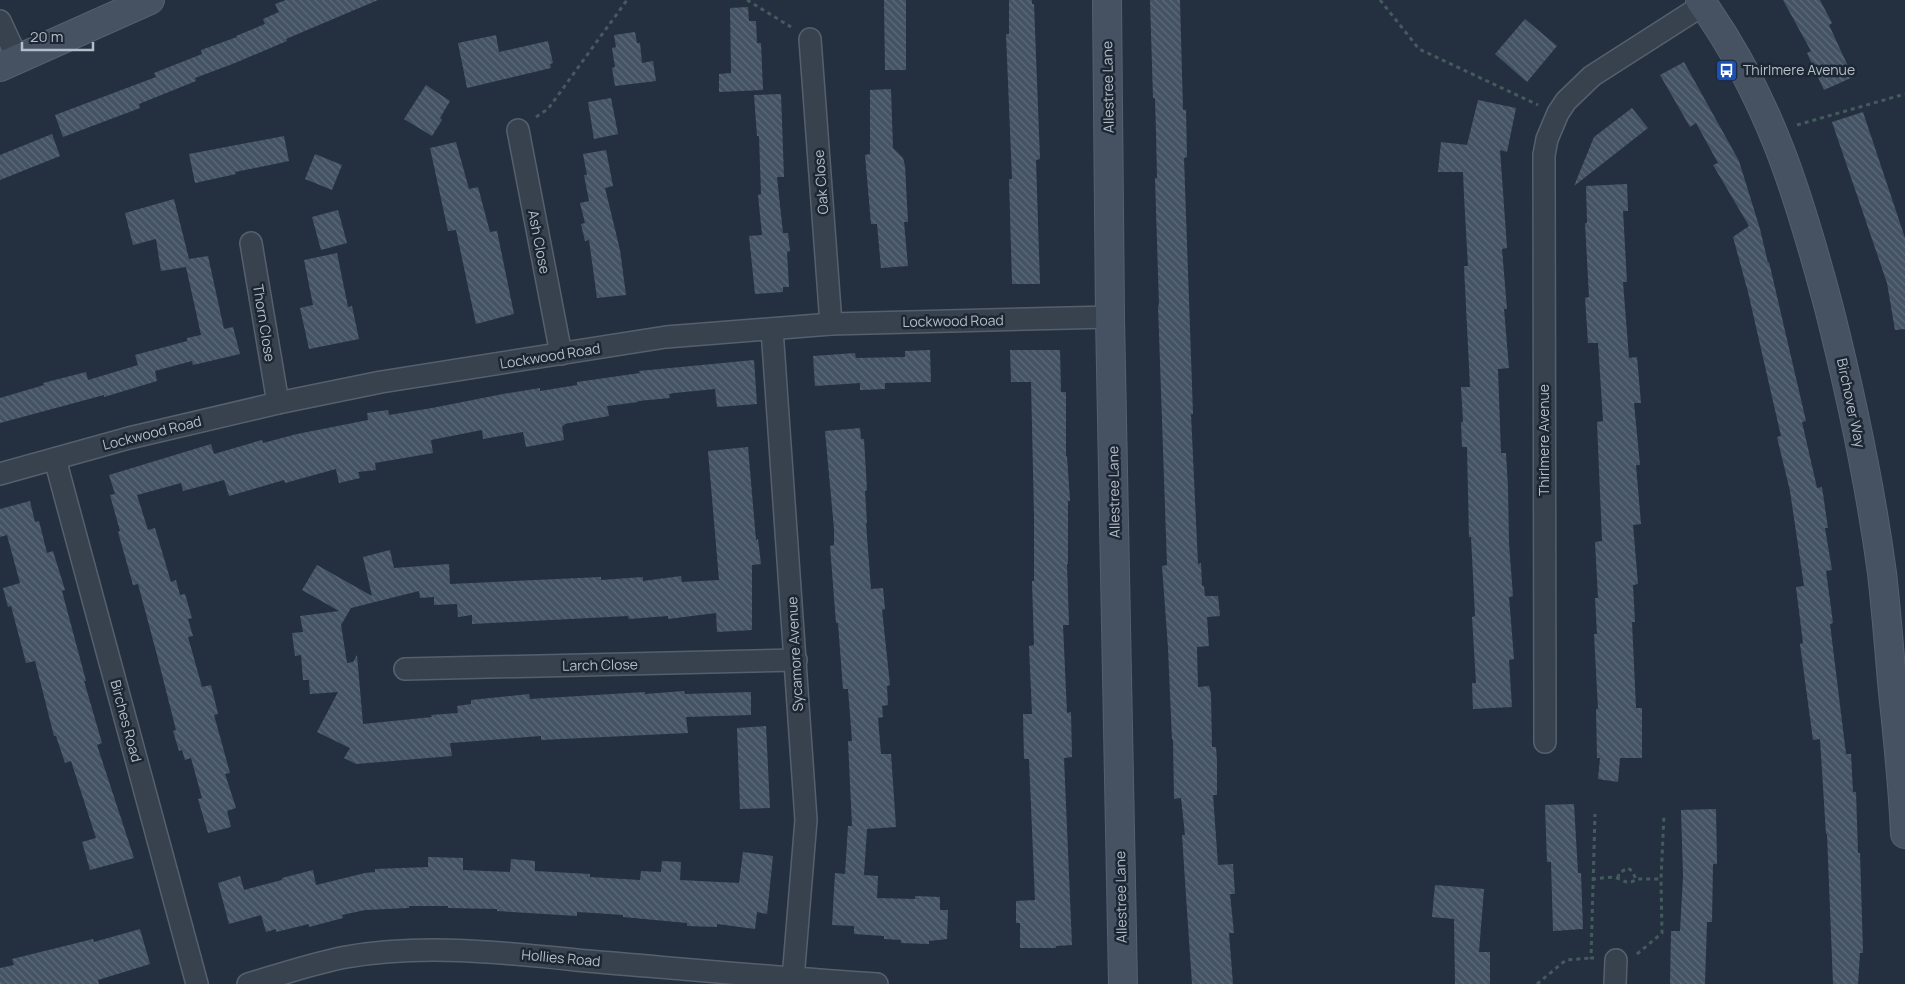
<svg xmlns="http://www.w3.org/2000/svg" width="1905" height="984" font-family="Manrope,sans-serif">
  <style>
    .building { fill: url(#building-back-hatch) }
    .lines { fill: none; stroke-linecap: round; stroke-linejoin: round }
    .street-casing { stroke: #56606d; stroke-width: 24 }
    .secondary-casing { stroke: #56606d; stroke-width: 30 }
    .path { stroke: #445b5d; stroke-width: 3; stroke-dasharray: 4 4; stroke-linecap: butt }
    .street { stroke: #38424f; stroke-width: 21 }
    .secondary { stroke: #465162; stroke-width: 28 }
    .labels { text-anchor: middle; stroke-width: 5; stroke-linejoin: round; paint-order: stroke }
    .poi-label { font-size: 14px; fill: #b4bdca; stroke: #1d2734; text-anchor: start }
    .street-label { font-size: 14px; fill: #b4bdca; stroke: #1d2734 }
  </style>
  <defs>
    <pattern id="building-back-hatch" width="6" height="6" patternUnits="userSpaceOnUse" patternTransform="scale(1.25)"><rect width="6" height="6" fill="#445364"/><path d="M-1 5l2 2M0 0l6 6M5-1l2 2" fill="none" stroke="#5d6a79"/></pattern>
  </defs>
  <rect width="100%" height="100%" fill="#24303f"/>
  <g class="building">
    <polygon points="286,0 378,0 286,39 287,41 235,63 195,78 196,81 139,104 140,108 63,137 55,115 156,77 154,73 202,54 201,50 237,37 236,36 265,24 263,19 279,12 275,4"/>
    <polygon points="884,0 906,0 906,70 885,70"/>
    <polygon points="1009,0 1032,0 1032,4 1034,4 1040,159 1036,160 1040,284 1012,284 1009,179 1012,179 1006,34 1009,34"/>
    <polygon points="1150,0 1180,0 1183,110 1186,110 1187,157 1184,158 1193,414 1191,414 1198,564 1201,563 1202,586 1204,586 1205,596 1218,596 1220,616 1207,617 1209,646 1197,647 1198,687 1209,686 1211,694 1212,747 1216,747 1217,761 1217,795 1213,795 1218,865 1233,864 1235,894 1230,894 1234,933 1229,933 1233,984 1192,984 1186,896 1182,835 1185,835 1181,798 1174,799 1173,739 1172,740 1168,648 1162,566 1167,565 1158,305 1159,305 1155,178 1157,178 1156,133 1155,98 1153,98"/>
    <polygon points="1783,0 1820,0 1832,23 1829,25 1853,77 1824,90 1807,53 1811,51"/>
    <polygon points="748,7 749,21 756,21 757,43 761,43 763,90 719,92 719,74 731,73 730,8"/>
    <polygon points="1525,19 1557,46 1527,82 1495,54"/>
    <polygon points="635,32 637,43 640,43 642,63 653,61 656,81 615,86 612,68 615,67 612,48 616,47 614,35"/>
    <polygon points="496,35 499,52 548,41 553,63 550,64 551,68 467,88 458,43"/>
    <polygon points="1684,62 1739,161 1760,229 1768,263 1769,262 1806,421 1802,422 1817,488 1822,487 1828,528 1825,528 1832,570 1826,571 1833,623 1830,624 1846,754 1851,754 1853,792 1856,792 1858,853 1860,853 1863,953 1860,953 1858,984 1833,984 1827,834 1826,834 1820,739 1813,740 1800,644 1803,643 1796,587 1804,586 1790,491 1777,437 1781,436 1748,292 1733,237 1749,226 1713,165 1718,163 1696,123 1690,127 1660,75"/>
    <polygon points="426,85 450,101 440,118 442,120 432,136 404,119"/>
    <polygon points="891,89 893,148 903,158 905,166 908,222 904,222 908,266 881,268 877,224 871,224 865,155 870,154 870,90"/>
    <polygon points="781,94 784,177 777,177 783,233 788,233 790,251 787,252 789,287 783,287 783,292 755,294 749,236 762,235 758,195 761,194 759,136 757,136 754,95"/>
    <polygon points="611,98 618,134 594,139 588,102"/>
    <polygon points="1478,100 1516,108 1507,152 1500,150 1507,248 1502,249 1507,309 1504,309 1509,368 1498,369 1501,453 1506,453 1508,488 1509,544 1513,596 1509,597 1514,659 1509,660 1512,707 1473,709 1472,683 1476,683 1472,617 1475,616 1471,537 1469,537 1467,447 1462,447 1461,422 1463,422 1461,387 1470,387 1464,266 1468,266 1464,196 1463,172 1438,172 1441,142 1467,145"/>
    <polygon points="1632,108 1648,128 1574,186 1594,137"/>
    <polygon points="1863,112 1905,238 1905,329 1895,330 1887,283 1832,122"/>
    <polygon points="52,134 60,156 0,180 0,155"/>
    <polygon points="284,136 289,161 235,172 236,174 195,183 189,154"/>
    <polygon points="456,142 469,189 478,187 490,232 497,231 514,314 476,324 456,230 448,231 430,148"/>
    <polygon points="606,150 613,186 605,188 620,250 626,295 597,298 589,240 585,241 581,224 585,223 580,203 589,201 584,175 587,175 583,154"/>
    <polygon points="315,154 342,165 332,190 305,179"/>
    <polygon points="1627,184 1628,211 1623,211 1627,282 1623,282 1629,358 1637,357 1641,403 1634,403 1640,465 1636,465 1641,524 1633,525 1638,584 1633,585 1635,622 1632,622 1636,708 1642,708 1642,758 1620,758 1618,782 1598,779 1600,758 1597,758 1596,709 1598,709 1594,634 1597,634 1595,598 1598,598 1595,542 1602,541 1597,422 1603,421 1598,343 1588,343 1585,298 1589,297 1585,223 1587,223 1586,186"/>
    <polygon points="174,199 189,259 208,256 224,329 233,327 240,354 193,365 192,361 155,371 157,381 104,397 104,395 0,423 0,398 44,385 43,383 86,372 88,380 138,365 135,355 187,341 187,338 201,335 186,267 161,271 156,239 133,245 125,213"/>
    <polygon points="338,210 347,243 321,250 312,217"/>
    <polygon points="337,253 348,307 352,306 359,339 309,349 300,308 313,305 304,260"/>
    <polygon points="930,350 931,382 885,383 885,389 860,390 860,383 815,386 813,356 855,353 856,358 905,357 905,351"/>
    <polygon points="1010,350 1060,350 1061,392 1066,392 1066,456 1067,456 1070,501 1068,501 1068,564 1067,564 1069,625 1063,625 1067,713 1071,712 1072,757 1064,758 1072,945 1056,946 1056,948 1020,948 1020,923 1016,923 1016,901 1035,900 1029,759 1024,759 1023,714 1032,714 1029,646 1034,645 1032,581 1034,581 1034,515 1031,382 1011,382"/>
    <polygon points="754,360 757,404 717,407 715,389 674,393 669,394 670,398 638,401 638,402 607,406 609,416 564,424 565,425 562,426 564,440 526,447 523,432 483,439 482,430 431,440 433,453 375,463 376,470 358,472 360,478 339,483 336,469 285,483 284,480 229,496 224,480 183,491 181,483 137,495 148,530 155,528 171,582 176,580 180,595 185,594 192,618 188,619 193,636 188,637 202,687 211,685 218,714 214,715 230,773 225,774 236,808 227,811 231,827 208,833 198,799 202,798 191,758 185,760 182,750 179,751 173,731 176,730 157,655 138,584 133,585 118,532 120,531 110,495 115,494 109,475 211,444 214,454 262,440 263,443 297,434 368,420 367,413 388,410 389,415 432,408 503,394 540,388 540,391 577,385 577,382 640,373 639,371"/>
    <polygon points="860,428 861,439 864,439 867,490 865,491 867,523 866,523 871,589 883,588 885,609 882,610 890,685 887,686 888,705 882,706 883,717 878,718 881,754 891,754 896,827 867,829 864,875 878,876 877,898 915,899 915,896 940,897 940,910 948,910 947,939 929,941 929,944 901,943 901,940 884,939 884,936 854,934 854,926 832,925 835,873 845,874 848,826 852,826 848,741 852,741 848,689 843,689 838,623 836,623 830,546 834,545 834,529 825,431"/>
    <polygon points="748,447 756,540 758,539 761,564 752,565 752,630 717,632 716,613 668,619 668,616 629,619 628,616 472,624 472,615 458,617 457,604 434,605 434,597 420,598 419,591 351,608 341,625 347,663 353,662 357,655 363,724 432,717 431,715 458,713 457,706 471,704 471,700 529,694 530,699 645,692 645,694 684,691 685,694 751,692 751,715 686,717 688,733 541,740 541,736 450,743 452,756 356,764 344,758 350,748 317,732 338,692 310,694 309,680 303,680 301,655 295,656 292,633 303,632 300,616 339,611 302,590 317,565 372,596 363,557 390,550 394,568 449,564 450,584 601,577 601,580 643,577 643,581 681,576 682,582 719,580 708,451"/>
    <polygon points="30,501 35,522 39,521 47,553 53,551 65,590 62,591 86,681 84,681 102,743 97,745 134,858 90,870 82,842 96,838 71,761 65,763 56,736 54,736 35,661 26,663 11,606 8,607 3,588 20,583 7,535 0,537 0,509"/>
    <polygon points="766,726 770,808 740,809 737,728"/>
    <polygon points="1574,804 1578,873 1581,873 1583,929 1553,931 1551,862 1547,862 1545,805"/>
    <polygon points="1716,809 1717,864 1713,864 1712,922 1707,922 1705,984 1670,984 1671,931 1680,931 1683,876 1681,810"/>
    <polygon points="743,852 773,856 767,914 757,912 755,929 717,924 717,927 687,926 687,923 623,917 623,915 595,913 577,912 577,916 497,911 497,909 448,908 448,906 409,906 409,908 365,910 342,915 343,918 309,927 309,924 276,932 276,929 266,932 261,915 229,924 218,883 240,876 244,890 282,880 282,878 313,870 316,885 365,873 375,872 375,869 428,867 428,857 463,858 463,870 510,872 511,859 535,861 535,871 590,874 590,877 640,880 641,871 661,872 662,861 681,862 680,880 739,883"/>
    <polygon points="1435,885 1484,889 1479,952 1490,952 1490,984 1455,984 1454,919 1432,917"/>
    <polygon points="140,929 150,964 98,980 99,984 0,984 0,968 14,965 12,959 93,939 94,942"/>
  </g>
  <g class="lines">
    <defs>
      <g id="street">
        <polyline points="0,21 18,60"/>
        <polyline points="810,39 831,324"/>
        <polyline points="518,130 561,354"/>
        <polyline points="251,243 278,403"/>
        <polyline points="772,329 806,820 793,979"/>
        <polyline points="55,459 197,984"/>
        <polyline points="0,474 129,438 278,403 381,382 666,337 831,324 1110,317"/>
        <polyline points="405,669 796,660"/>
        <polyline points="1545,742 1544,155 1547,139 1558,113 1566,101 1592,76 1703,5"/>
        <path d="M248,984C279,975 314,963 346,957C425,943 508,953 587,961C684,969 780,978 877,984"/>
        <polyline points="1615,984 1616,960"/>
      </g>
      <g id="secondary">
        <polyline points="1107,0 1110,317 1123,984"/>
        <path d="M1700,0C1769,96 1799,195 1829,308C1851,395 1870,484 1882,573C1886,609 1889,645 1892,682C1897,732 1903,783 1905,834"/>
        <polyline points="0,67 150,0"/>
      </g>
    </defs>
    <use href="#street" class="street-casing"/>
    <use href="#secondary" class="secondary-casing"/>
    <g class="path">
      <polyline points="747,0 791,27"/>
      <polyline points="1380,0 1419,49 1538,105"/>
      <polyline points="536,117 548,109 627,0"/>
      <polyline points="1797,125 1905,94"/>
      <polyline points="1618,878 1619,873 1628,868 1632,871 1636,879"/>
      <path d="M1592,879C1599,879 1610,876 1617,878C1624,880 1628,886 1636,879H1661"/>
      <polyline points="1637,954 1662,933 1661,879 1664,815"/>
      <polyline points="1594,958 1591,958 1595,814"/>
      <polyline points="1537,984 1566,960 1591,958"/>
    </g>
    <use href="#street" class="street"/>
    <use href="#secondary" class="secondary"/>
  </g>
  <defs>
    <symbol id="bus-square" viewBox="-11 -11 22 22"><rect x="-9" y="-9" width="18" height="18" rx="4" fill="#1a4fb4" stroke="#1d2734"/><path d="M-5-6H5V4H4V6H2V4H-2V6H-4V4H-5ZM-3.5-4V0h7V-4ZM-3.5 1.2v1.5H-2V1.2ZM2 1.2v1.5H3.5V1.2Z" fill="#fff"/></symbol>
  </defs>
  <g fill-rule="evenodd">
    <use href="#bus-square" x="1714" y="58" width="25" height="25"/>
  </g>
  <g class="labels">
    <g class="poi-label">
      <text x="1743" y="75">Thirlmere Avenue</text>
    </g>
    <g class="street-label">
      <text transform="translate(1108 87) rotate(-91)" y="5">Allestree Lane</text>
      <text transform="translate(821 182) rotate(-94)" y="5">Oak Close</text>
      <text transform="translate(539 242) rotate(79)" y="5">Ash Close</text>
      <text transform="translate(953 321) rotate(-1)" y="5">Lockwood Road</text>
      <text transform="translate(264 323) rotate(81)" y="5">Thorn Close</text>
      <text transform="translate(550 356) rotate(-9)" y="5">Lockwood Road</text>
      <text transform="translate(1851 403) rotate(78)" y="5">Birchover Way</text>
      <text transform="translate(152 433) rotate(-14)" y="5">Lockwood Road</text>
      <text transform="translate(1544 440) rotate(-90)" y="5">Thirlmere Avenue</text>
      <text transform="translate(1114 492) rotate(-91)" y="5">Allestree Lane</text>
      <text transform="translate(795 654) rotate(-93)" y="5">Sycamore Avenue</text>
      <text transform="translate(600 665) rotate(-1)" y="5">Larch Close</text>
      <text transform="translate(126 721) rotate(75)" y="5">Birches Road</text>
      <text transform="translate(1121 897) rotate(-91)" y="5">Allestree Lane</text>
      <text transform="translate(561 958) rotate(5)" y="5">Hollies Road</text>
    </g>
  </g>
  <path d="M22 42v8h71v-8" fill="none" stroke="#b4bdca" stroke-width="2.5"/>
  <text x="30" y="42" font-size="15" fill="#b4bdca" stroke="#1d2734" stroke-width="4" paint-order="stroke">20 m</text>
</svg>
